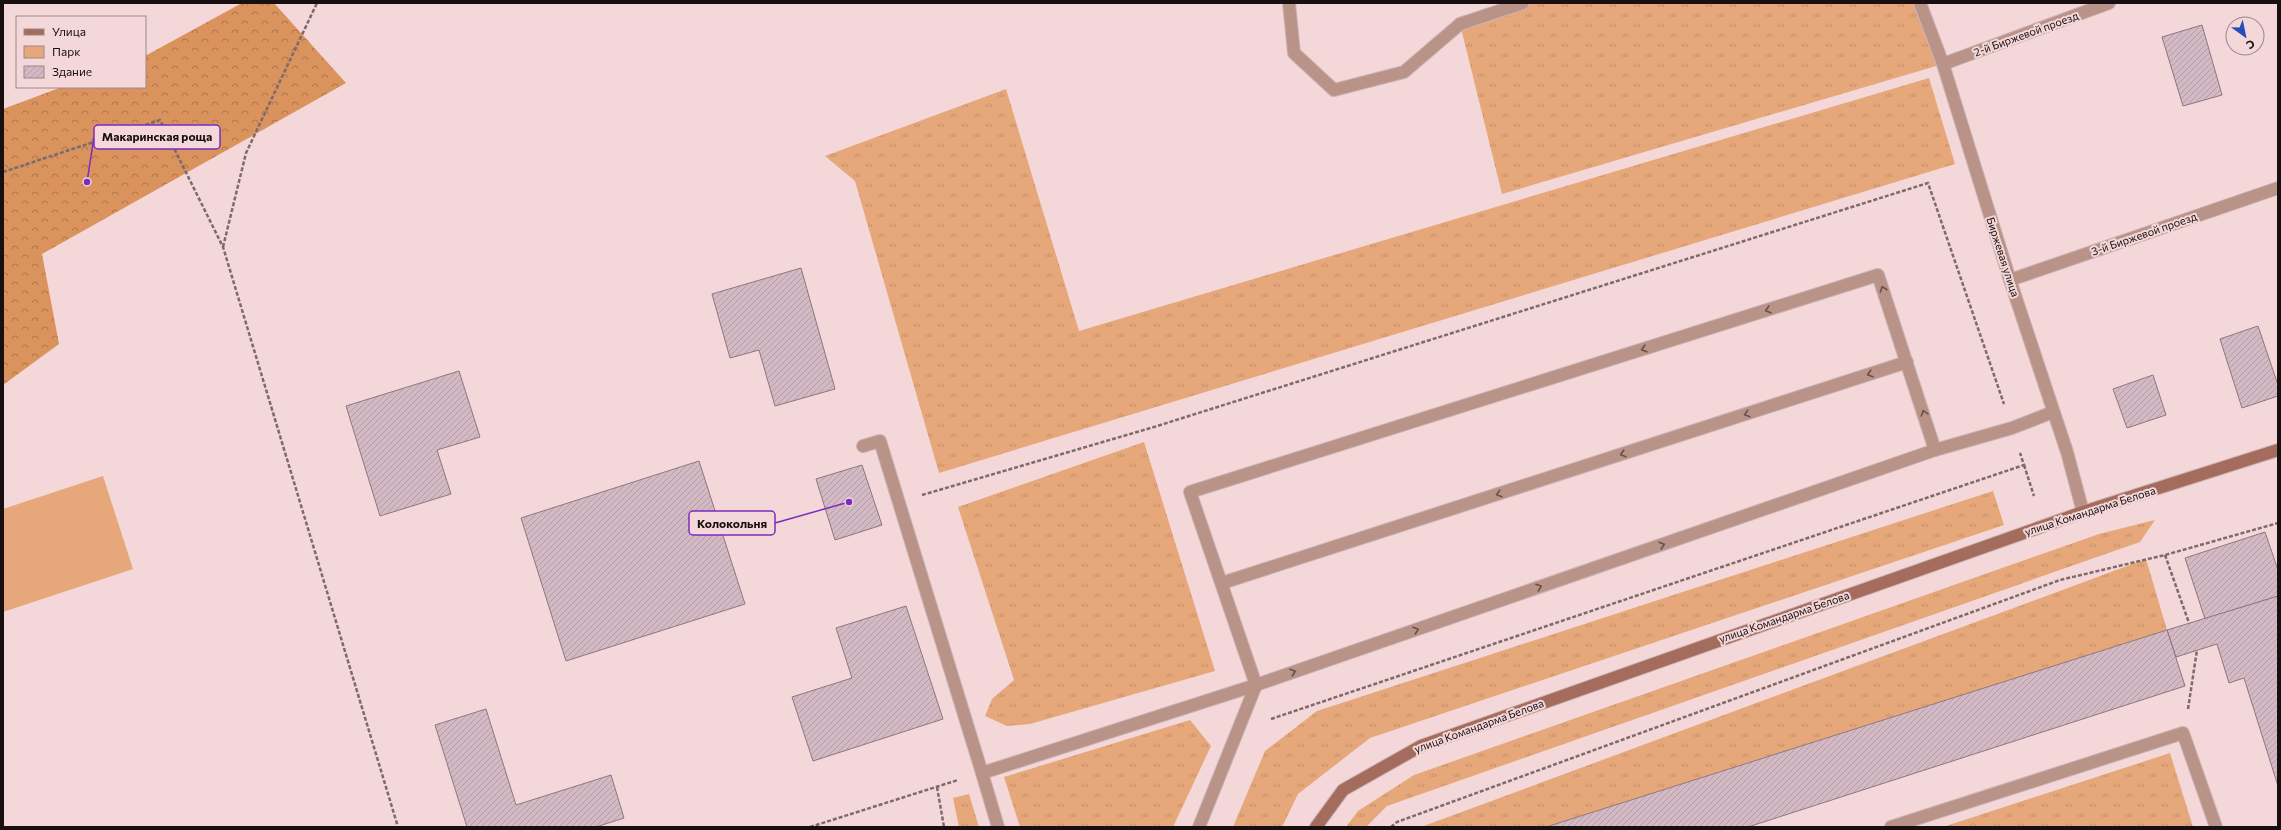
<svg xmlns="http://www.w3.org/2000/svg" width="2281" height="830" font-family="Commissioner,sans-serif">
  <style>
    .grass { fill: url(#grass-tufts) }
    .forest { fill: url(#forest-crowns) }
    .park { fill: #e6a87a }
    .building { fill: url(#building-hatch); stroke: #8e7680 }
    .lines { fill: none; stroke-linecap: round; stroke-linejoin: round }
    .service-casing { stroke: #cdb3b4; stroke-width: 14 }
    .minor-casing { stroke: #cdb3b4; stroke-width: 14 }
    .secondary-casing { stroke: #cdb3b4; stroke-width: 14 }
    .path { stroke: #7d6a6b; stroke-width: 2.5; stroke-dasharray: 4 2; stroke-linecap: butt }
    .service { stroke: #b99288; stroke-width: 12 }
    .minor { stroke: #b99288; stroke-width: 12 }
    .secondary { stroke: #a46c5d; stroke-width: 12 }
    .oneway { stroke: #69504c }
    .labels { text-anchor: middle; stroke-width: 4; stroke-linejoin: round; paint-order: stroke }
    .street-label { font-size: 11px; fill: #190f10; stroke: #f4d7d8 }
    .leader { fill: none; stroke: #7b2cbf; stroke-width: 1.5 }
    .callout-dot { fill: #7b2cbf; stroke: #f4d7d8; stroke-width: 1.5 }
    .callout { fill: #f4d7d8; stroke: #7b2cbf; stroke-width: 1.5 }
    .callout-label { font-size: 12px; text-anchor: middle; font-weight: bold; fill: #190f10 }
  </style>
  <defs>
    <pattern id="grass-tufts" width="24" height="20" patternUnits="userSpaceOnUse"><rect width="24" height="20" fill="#e6a87a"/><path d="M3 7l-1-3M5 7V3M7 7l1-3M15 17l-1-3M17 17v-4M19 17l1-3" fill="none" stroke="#c58f68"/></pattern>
    <pattern id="forest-crowns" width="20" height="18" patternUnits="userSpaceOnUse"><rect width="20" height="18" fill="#da935d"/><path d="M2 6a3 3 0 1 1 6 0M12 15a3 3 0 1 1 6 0" fill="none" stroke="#b0764b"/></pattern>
    <pattern id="building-hatch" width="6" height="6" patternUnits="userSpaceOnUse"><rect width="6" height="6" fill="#d3b9c3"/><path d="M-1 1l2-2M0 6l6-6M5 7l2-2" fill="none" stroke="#b59ea6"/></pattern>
  </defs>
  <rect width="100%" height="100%" fill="#f4d7d8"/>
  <g class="grass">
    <polygon points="1523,3 1920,3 1943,64 1502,194 1460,24"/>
    <polygon points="1929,78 1955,164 939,473 855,181 825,156 1006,89 1079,331"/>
    <polygon points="1144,442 1215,671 1030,724 1007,726 985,716 992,699 1014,680 958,507"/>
    <polygon points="1993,491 2004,525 1370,738 1298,794 1282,827 1233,827 1265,751 1317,711"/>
    <polygon points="2155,520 2140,542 1387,806 1366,827 1346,827 1358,811 1414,775 2099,534"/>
    <polygon points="2146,559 2167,630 1546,827 1421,827"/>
    <polygon points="1190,720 1211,746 1173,827 1020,827 1004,777"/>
    <polygon points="2170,753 2193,827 1943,827"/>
    <polygon points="969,794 979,827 959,827 953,798"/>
  </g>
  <polygon class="forest" points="242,3 274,3 346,83 42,254 59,344 3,385 3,109 62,87 145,87 145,56"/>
  <polygon class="park" points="103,476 133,569 3,612 3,509"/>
  <g class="building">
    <polygon points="2202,25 2222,95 2183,106 2162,37"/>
    <polygon points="801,268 835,389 775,406 759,350 730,358 712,294"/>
    <polygon points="2258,326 2278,385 2278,396 2242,408 2220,339"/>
    <polygon points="459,371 480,437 437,450 451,494 380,516 346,406"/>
    <polygon points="2153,375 2166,415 2127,428 2113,389"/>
    <polygon points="699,461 745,604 566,661 521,518"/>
    <polygon points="862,465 882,525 835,540 816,479"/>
    <polygon points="2265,532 2278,570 2278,596 2205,619 2185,558"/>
    <polygon points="2278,596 2278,786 2244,678 2229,683 2217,644 2176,657 2167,630"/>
    <polygon points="906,606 943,719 813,761 792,697 852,678 836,628"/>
    <polygon points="2167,630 2185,686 1748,827 1546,827"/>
    <polygon points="486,709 516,805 611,775 624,818 596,827 467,827 435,725"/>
  </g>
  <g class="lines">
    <defs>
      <g id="service">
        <polyline points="1289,3 1294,53 1334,90 1404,72 1460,24"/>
        <polyline points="863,446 880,441 982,773"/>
        <polyline points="1222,583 1907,362"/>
        <polyline points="998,827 982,773 1256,685 1935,450 2012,428 2053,412"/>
        <polyline points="1199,827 1256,685 1190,492 1878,275 1935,450"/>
        <polyline points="1891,827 2183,733 2216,827"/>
      </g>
      <g id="minor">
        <polyline points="1920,3 1943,64 2010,280 2067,452 2083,512"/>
        <polyline points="1460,24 1523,3"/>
        <polyline points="1943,64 2109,3"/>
        <polyline points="2010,280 2278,188"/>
      </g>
      <polyline id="secondary" points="1316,827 1343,790 1421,746 2083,512 2278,450"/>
    </defs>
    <use href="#service" class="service-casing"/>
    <use href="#minor" class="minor-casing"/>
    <use href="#secondary" class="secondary-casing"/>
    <g class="path">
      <polyline points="3,172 160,120 223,247 398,827"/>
      <polyline points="223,247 246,153 317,3"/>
      <polyline points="2024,465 2034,496"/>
      <polyline points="922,495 1154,427 1928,183 2004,404"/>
      <polyline points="2165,555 2189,623"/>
      <polyline points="2188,709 2197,650"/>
      <polyline points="1271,719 2024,465 2020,453"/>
      <polyline points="937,787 944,827"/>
      <polyline points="810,827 958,780"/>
      <polyline points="1391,827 1397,822 2060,580 2165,555 2278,523"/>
    </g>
    <use href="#service" class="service"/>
    <use href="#minor" class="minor"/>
    <use href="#secondary" class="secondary"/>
  </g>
  <defs><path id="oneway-chevron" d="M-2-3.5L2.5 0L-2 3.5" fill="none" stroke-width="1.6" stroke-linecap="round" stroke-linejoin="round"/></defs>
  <g class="oneway">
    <use href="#oneway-chevron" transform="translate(1883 289) rotate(-109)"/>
    <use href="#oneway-chevron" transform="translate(1768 310) rotate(163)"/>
    <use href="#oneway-chevron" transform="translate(1644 349) rotate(163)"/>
    <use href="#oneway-chevron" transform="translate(1870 374) rotate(162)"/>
    <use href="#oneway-chevron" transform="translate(1924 413) rotate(-108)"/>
    <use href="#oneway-chevron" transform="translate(1747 414) rotate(162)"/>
    <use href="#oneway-chevron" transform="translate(1623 454) rotate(162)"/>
    <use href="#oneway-chevron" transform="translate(1499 494) rotate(162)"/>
    <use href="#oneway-chevron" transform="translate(1662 545) rotate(-19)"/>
    <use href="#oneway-chevron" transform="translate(1539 587) rotate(-19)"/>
    <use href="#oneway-chevron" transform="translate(1416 630) rotate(-19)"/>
    <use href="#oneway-chevron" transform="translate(1293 672) rotate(-19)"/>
  </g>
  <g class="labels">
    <g class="street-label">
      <text transform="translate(2026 34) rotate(-20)" y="4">2-й Биржевой проезд</text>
      <text transform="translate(2144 234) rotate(-19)" y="4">3-й Биржевой проезд</text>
      <text transform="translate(2003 257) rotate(72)" y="4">Биржевая улица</text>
      <text transform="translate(2090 511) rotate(-18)" y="4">улица Командарма Белова</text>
      <text transform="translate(1784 617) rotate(-19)" y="4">улица Командарма Белова</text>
      <text transform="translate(1479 726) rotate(-20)" y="4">улица Командарма Белова</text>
    </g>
  </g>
  <path class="leader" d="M87 182L94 137M849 502L775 523"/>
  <g class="callout-dot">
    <circle cx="87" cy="182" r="4"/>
    <circle cx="849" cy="502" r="4"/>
  </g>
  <g class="callout">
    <rect x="94" y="125" width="126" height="24" rx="4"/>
    <rect x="689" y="511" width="86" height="24" rx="4"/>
  </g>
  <g class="callout-label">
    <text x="157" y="141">Макаринская роща</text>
    <text x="732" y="528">Колокольня</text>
  </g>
  <rect width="2281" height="830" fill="none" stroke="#190f10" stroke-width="8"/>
  <rect x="16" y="16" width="130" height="72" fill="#f4d7d8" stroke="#9c8788"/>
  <rect x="24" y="29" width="20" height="6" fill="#a46c5d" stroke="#9c8788"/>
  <text x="52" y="36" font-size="12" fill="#190f10">Улица</text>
  <rect x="24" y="46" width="20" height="12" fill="#e6a87a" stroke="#9c8788"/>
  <text x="52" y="56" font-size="12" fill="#190f10">Парк</text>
  <rect x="24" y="66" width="20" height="12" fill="url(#building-hatch)" stroke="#9c8788"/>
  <text x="52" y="76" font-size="12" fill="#190f10">Здание</text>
  <g transform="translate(2245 36) rotate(147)"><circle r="19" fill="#f4d7d8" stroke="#9c8788"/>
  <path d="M0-3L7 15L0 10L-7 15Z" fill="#264bba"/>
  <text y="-6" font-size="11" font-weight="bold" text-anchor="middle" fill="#190f10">С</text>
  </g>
</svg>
